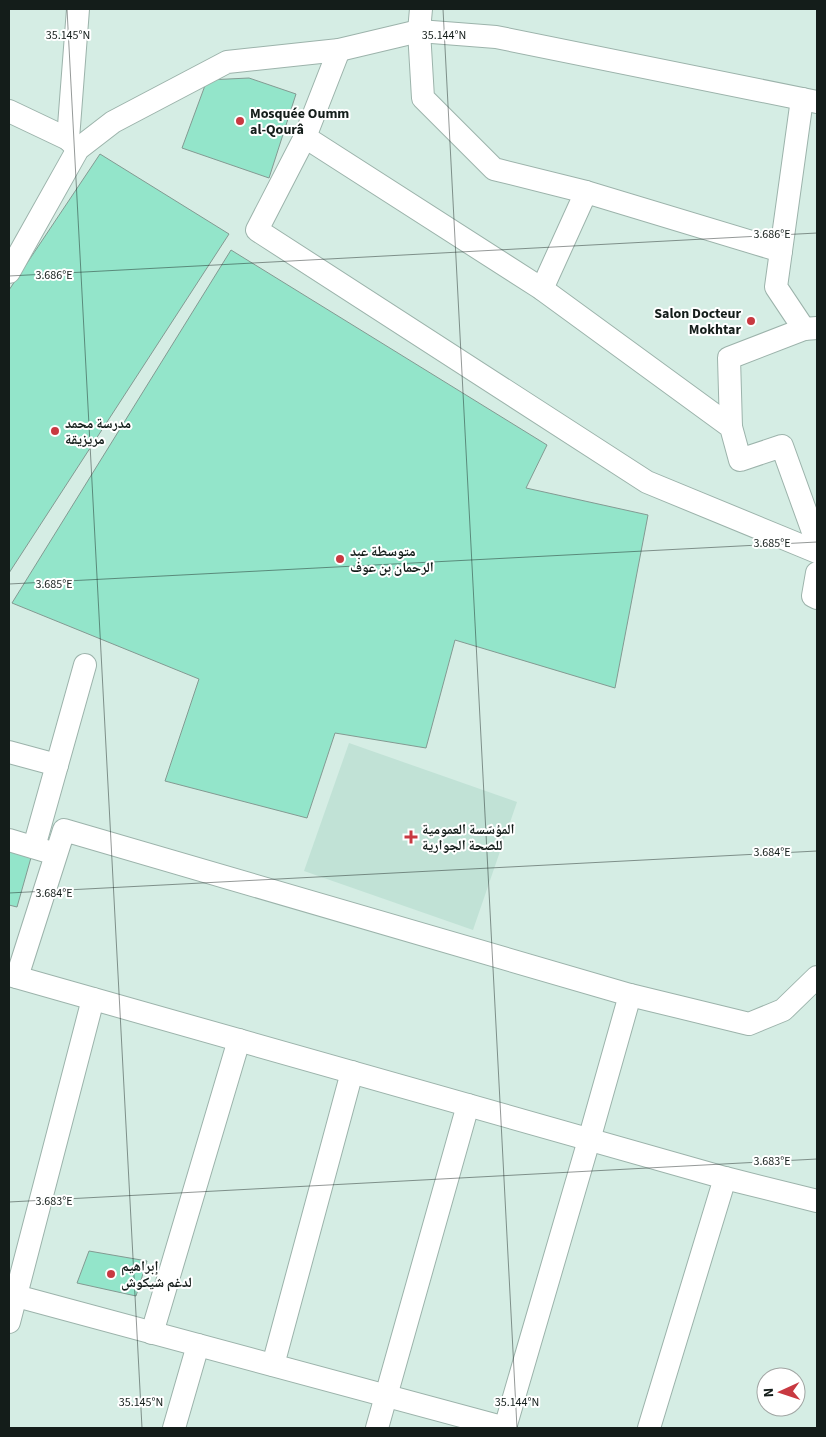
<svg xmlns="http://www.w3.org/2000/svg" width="826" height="1437" font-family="'Source Sans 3','Noto Naskh Arabic',sans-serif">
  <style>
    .built { fill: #c1e2d6 }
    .building { fill: #93e5ca; stroke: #839a92 }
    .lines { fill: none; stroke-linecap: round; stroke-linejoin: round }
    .minor-casing { stroke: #9cb3ab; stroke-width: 24 }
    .minor { stroke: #fff; stroke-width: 22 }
    .ticks { fill: none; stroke: #141d1a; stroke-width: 1; stroke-opacity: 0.45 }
    .poi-dot { fill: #c83941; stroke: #fff; stroke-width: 2 }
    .labels { text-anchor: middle; stroke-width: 4; stroke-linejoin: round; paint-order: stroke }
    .poi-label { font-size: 14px; font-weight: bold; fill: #141d1a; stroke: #fff; text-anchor: start }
    .ticks-label { font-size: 12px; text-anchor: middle; fill: #141d1a; stroke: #fff; stroke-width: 4; stroke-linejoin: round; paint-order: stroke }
  </style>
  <rect width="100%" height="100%" fill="#d5ede4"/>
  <polygon class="built" points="349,743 517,802 473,930 304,871"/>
  <g class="building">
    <polygon points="249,78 296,94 269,178 182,148 207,80"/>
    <polygon points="100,154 229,234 9,573 9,290"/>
    <polygon points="231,250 547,445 526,488 648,515 615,688 455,640 426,748 335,733 307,818 165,781 199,679 12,603"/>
    <polygon points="9,843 34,847 17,907 9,905"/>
    <polygon points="89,1251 147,1261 136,1296 77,1283"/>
  </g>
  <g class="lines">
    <defs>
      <g id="minor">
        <polyline points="78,9 68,139 78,149"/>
        <polyline points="421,9 419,31 423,98 494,169 586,192 781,251"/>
        <polyline points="339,50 305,137 257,230 647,482 817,552"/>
        <polyline points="802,99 776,287 804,329"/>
        <polyline points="9,111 68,139"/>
        <polyline points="305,137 542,289 731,427 740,460 782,446 817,543"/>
        <polyline points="9,272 78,149 113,122 227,62 339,50 419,31 496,37 817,102"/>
        <polyline points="542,289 586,192"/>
        <polyline points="731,427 729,358 804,329 817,328"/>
        <polyline points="817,573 813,596 817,598"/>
        <polyline points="9,752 57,765"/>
        <polyline points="9,840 49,852"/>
        <polyline points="34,847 85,665"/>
        <polyline points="9,975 725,1178 817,1201"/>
        <polyline points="17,977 64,830 630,995 749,1024 783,1010 817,977"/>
        <polyline points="9,1294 506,1428"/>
        <polyline points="9,1322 93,999"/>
        <polyline points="152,1333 239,1040"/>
        <polyline points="273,1365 352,1072"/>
        <polyline points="174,1428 198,1345"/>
        <polyline points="377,1428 468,1105"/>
        <polyline points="505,1428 589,1140 630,995"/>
        <polyline points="649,1428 725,1178"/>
      </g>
    </defs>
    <use href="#minor" class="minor-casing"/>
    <use href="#minor" class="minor"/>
  </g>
  <path class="ticks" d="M67,9L142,1428M443,9L517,1428M9,276L817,233M9,584L817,542M9,893L817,851M9,1202L817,1159"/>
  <g class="poi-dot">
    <circle cx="240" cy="121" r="5"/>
    <circle cx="751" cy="321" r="5"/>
    <circle cx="55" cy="431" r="5"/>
    <circle cx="340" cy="559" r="5"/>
    <path d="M408.5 829.5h5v5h5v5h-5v5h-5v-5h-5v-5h5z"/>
    <circle cx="111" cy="1274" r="5"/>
  </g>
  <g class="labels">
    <g class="poi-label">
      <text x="250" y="118">Mosquée Oumm<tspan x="250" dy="16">al-Qourâ</tspan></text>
      <text x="741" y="318" text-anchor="end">Salon Docteur<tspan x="741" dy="16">Mokhtar</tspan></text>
      <text x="65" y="428">مدرسة محمد<tspan x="65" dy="16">مريزيقة</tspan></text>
      <text x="350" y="556">متوسطة عبد<tspan x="350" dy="16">الرحمان بن عوف</tspan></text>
      <text x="422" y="834">المؤسّسة العمومية<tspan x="422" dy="16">للصحة الجوارية</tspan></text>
      <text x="121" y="1271">إبراهيم<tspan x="121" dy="16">لدغم شيكوش</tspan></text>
    </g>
  </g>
  <g class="ticks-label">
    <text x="68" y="39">35.145°N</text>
    <text x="444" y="39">35.144°N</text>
    <text x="772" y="238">3.686°E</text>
    <text x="54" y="279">3.686°E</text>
    <text x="772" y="547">3.685°E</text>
    <text x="54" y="588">3.685°E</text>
    <text x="772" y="856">3.684°E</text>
    <text x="54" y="897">3.684°E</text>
    <text x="772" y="1165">3.683°E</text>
    <text x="54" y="1205">3.683°E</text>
    <text x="141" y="1406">35.145°N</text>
    <text x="517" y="1406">35.144°N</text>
  </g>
  <rect width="826" height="1437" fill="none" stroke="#141d1a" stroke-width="20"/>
  <g transform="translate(781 1392) rotate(267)"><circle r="24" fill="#ffffff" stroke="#a1a5a3"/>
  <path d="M0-4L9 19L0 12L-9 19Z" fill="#c83941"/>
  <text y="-8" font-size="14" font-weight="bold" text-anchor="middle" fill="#141d1a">N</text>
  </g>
</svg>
